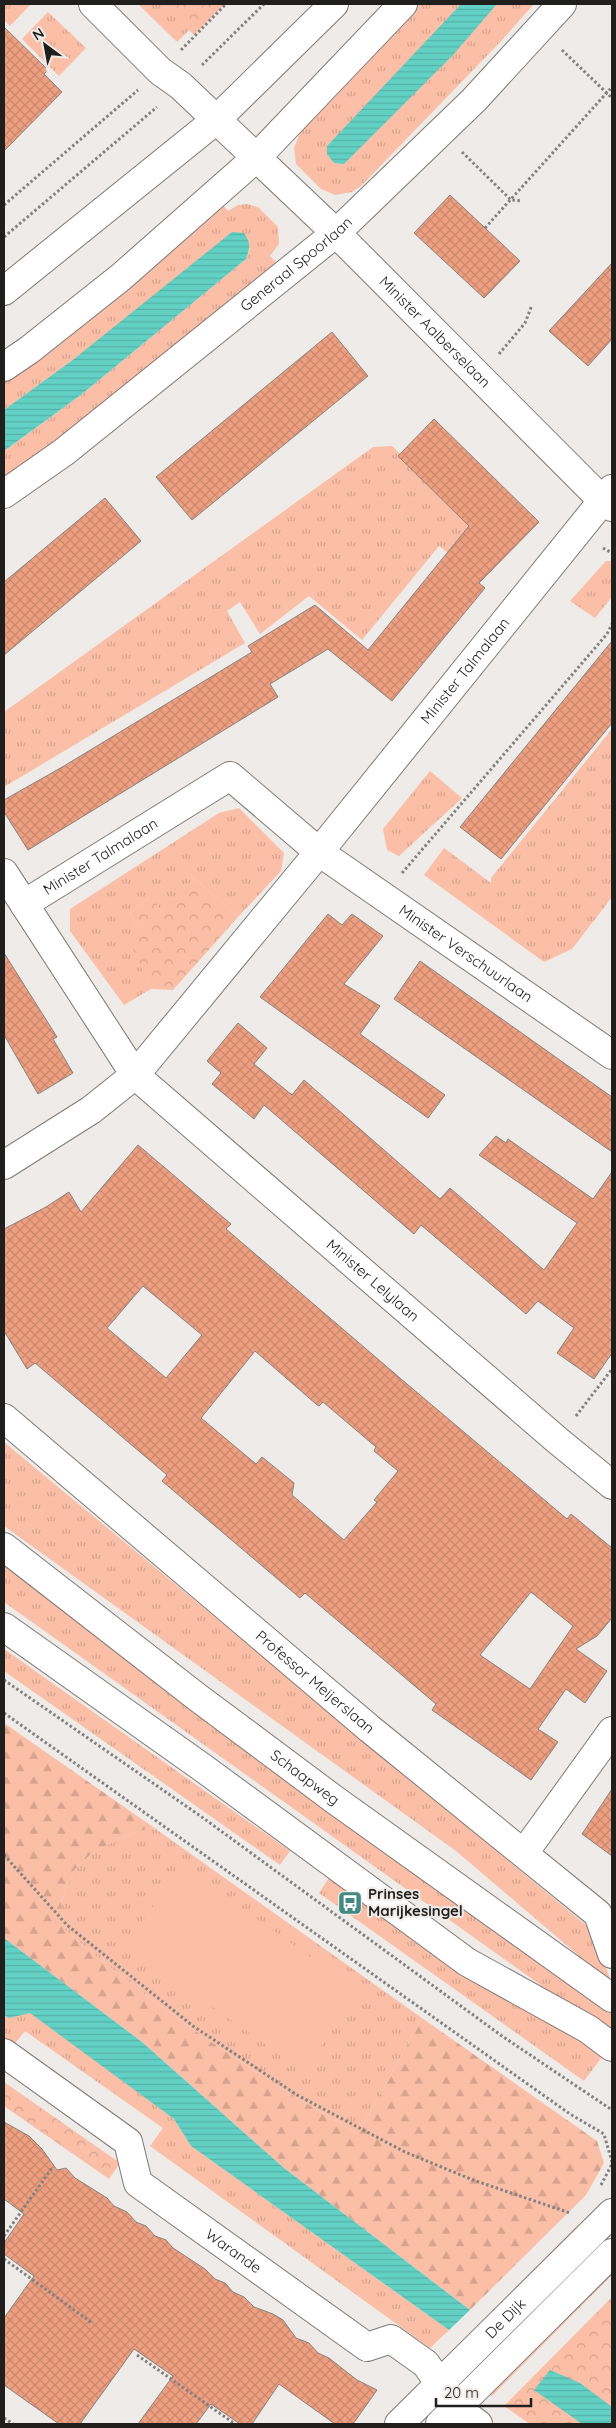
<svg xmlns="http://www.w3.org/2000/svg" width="616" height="2428" font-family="Quicksand,sans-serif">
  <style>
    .grass { fill: url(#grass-tufts) }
    .forest { fill: url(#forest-firs) }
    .park { fill: url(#park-crowns) }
    .garden { fill: #fbbea6 }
    .water { fill: url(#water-rules) }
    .building { fill: url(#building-cross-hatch); stroke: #888482; fill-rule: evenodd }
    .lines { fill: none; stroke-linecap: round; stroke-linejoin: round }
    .minor-casing { stroke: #7d7a78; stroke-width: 30 }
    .path { stroke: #83817f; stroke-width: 3; stroke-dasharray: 2.5 2.5; stroke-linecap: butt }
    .minor { stroke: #fff; stroke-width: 28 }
    .labels { text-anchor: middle; stroke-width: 4; stroke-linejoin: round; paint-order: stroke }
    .street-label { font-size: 15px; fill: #201f1e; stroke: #efebe9 }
    .poi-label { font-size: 15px; font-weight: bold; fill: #201f1e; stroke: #efebe9; text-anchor: start }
  </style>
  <defs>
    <pattern id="grass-tufts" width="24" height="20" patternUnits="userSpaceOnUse" patternTransform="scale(1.25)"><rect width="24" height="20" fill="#fbbea6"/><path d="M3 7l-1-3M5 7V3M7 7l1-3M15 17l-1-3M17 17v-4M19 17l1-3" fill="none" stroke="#d7a38e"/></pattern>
    <pattern id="forest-firs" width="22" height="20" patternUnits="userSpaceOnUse" patternTransform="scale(1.25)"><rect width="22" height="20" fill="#fbbea6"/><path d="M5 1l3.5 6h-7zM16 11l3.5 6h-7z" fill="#d7a38e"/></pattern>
    <pattern id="park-crowns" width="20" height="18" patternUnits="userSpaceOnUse" patternTransform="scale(1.25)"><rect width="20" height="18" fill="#fbbea6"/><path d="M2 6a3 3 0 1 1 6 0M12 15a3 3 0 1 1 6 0" fill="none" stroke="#d7a38e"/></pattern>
    <pattern id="water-rules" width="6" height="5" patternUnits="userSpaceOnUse" patternTransform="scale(1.25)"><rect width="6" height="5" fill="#62d0c4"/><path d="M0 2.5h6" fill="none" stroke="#55b2a8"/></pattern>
    <pattern id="building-cross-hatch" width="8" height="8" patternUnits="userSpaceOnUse" patternTransform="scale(1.25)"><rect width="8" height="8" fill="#ed9f80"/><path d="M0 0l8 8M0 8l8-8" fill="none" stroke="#cb886e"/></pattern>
  </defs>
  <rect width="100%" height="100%" fill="#efebe9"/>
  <g class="grass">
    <polygon points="4,4 31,4 10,26 4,20"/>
    <polygon points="138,4 216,4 177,42"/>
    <polygon points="419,4 534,4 503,39 361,186 352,192 335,195 321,189 296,164 294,148 305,120"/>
    <polygon points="48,12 86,48 59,76 22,39"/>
    <polygon points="219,201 228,211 238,205 247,204 258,207 278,227 279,244 270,256 278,264 169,356 4,481 4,451 82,394 246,259 250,248 74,359 4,410 4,376"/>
    <polygon points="392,446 484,537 461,563 439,546 362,640 309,596 260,634 240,602 227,611 245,643 4,787 4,712 373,447"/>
    <polygon points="606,561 612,561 612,597 595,618 570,601"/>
    <polygon points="612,729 612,897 572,949 544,962 424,875 444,848 491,883 491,878"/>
    <polygon points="430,771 462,798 399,856 387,850 383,829"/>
    <polygon points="239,808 284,853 281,871 238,917 194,878 165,913 148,898 129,914 140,928 132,945 151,989 124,1005 70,931 70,909 219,813"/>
    <polygon points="4,1442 593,1931 612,1984 456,1851 4,1526"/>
    <polygon points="4,1561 612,2009 612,2036 4,1602"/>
    <polygon points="4,1649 290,1851 280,1865 4,1671"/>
    <path d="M153,1827L422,2018L358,2134C254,2074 156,2008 65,1930L61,1902L74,1870L90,1855L117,1839Z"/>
    <polygon points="329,1878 362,1901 605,2053 584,2081 319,1893"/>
    <polygon points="30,2012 174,2119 191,2146 449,2330 430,2348 150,2146 163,2128 25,2031 12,2047 4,2042 4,2015 9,2018"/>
    <polygon points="579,2224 584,2229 455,2354 447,2356"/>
    <polygon points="608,2271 612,2275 492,2396 488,2392"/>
  </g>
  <path class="forest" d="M4,1723L153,1827L117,1839L90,1855L74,1870L61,1902L65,1930C156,2008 254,2074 358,2134L422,2018L597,2141L604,2163L586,2195L470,2310L284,2168L142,2042L4,1938Z"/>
  <g class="park">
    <polygon points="162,4 225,4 194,35"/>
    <polygon points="194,878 238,917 173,990 151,989 131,944 140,928 129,914 148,898 165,912"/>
    <polygon points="4,2082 120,2163 109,2179 4,2106"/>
    <polygon points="612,2297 612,2424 530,2424 504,2406"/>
  </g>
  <polygon class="garden" points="182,1866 360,1992 303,2071 125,1945"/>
  <g class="water">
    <polygon points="461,4 497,4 453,55 344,164 334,163 327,154 327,146"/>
    <path d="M232,232L244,233C251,243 250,248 246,259L82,394L4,451V410L74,359Z"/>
    <polygon points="4,1938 142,2042 284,2168 470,2310 449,2330 191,2146 174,2119 30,2013 9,2018 4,2015"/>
    <polygon points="550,2370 580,2383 612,2407 612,2424 582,2424 534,2390"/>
  </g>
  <g class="building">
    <polygon points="4,27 48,70 44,74 62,92 4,151"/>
    <polygon points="450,195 520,261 484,298 414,233"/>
    <polygon points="612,263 612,339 588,366 549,331"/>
    <polygon points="332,332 368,376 192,520 156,477"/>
    <polygon points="434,419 539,522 479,583 485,588 392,701 328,649 270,684 278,697 28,850 4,812 4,800 64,766 252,652 248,646 315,605 368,650 469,526 398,456"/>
    <polygon points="105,498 141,541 4,655 4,582"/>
    <polygon points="612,641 612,723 501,859 460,827"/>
    <polygon points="328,914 342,925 352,914 383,936 344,984 380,1006 360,1034 445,1095 428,1118 260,997"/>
    <polygon points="4,953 57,1037 53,1039 73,1073 38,1094 4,1035"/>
    <polygon points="420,961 612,1097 612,1152 394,999"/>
    <polygon points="238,1023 267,1048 254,1064 292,1095 304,1080 440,1199 450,1188 544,1270 577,1223 479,1155 496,1136 506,1143 508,1139 593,1199 612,1172 612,1353 594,1379 557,1353 574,1328 538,1301 526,1314 421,1225 414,1234 264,1105 254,1119 212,1084 221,1073 207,1061"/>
    <path d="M138,1145L231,1224L226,1229L407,1384L567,1519L571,1514L612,1548V1618L597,1636L576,1649L607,1671L585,1703L566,1689L538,1729L558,1742L531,1780L432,1710L436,1704L305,1593L300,1598L162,1481L167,1475L35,1363L27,1369L4,1331V1229L46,1207L69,1192L81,1212ZM143,1286L202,1335L166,1378L107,1328ZM255,1351L316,1404L319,1406L323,1402L376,1447L374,1451L398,1471L374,1500L377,1502L344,1540L292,1495L294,1483L262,1457L256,1464L201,1418ZM531,1592L573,1626L530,1689L480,1655Z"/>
    <polygon points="612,1789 612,1856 582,1834"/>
    <polygon points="4,2122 29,2136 42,2149 57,2170 66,2168 75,2178 107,2198 114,2206 127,2212 136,2222 146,2226 155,2236 166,2240 173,2248 205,2269 215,2279 225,2283 233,2292 244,2297 254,2307 273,2314 283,2320 296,2338 309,2343 318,2353 329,2358 357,2380 377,2390 353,2424 335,2424 279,2384 252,2424 240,2424 211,2404 196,2424 138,2424 173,2376 134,2349 80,2424 59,2424 4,2385 4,2318 34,2276 4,2254 4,2243 24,2214 4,2199"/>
  </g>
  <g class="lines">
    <defs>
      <g id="minor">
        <path id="s1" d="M93,4L160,71L181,86L336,233L603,501L612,507"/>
        <polyline points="4,291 216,120 334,4"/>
        <polyline points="4,367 29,350 121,277 256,158 403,4"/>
        <path id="s2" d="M4,494L64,452L336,233L474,100L562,4"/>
        <path id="s3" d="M4,873L135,1075L557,1440L612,1485"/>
        <path id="s4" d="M24,904L230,776L319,852L612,1055"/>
        <path id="s5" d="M4,1165L91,1110L135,1075L319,852L612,489"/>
        <path id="s6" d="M4,1418L370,1729L598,1914L612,1954"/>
        <path id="s7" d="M4,1547L197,1697L335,1800L612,1998"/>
        <polyline points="4,1627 203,1768 467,1962 588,2029 612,2047"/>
        <polyline points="524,1853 612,1731"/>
        <path id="s8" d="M4,2053L128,2142L138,2183L367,2347L391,2339L426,2364L456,2408L478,2424"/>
        <path id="s9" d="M399,2424L612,2213"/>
        <polyline points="440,2424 612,2253"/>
      </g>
    </defs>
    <use href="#minor" class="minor-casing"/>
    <g class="path">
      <polyline points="181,50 226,4"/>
      <polyline points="562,50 612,98"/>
      <polyline points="202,65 264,4"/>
      <polyline points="462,152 511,200 522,201"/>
      <polyline points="4,205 138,90"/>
      <polyline points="485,228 612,87"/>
      <polyline points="4,237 157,107"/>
      <polyline points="499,354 525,323 532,305"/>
      <polyline points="603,548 612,553"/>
      <polyline points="402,873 607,634 612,624"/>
      <polyline points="576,1416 612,1369"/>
      <polyline points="4,1680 199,1815 502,2036 612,2110"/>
      <polyline points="4,1713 570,2114 604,2134 612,2162"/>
      <polyline points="4,1855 67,1925 193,2026 297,2095 405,2152 473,2180 570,2213"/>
      <polyline points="601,2185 612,2164"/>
      <polyline points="4,2236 52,2168"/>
      <polyline points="4,2259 92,2323"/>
      <polyline points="137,2355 235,2424"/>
      <polyline points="4,2418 13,2424"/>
    </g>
    <use href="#minor" class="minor"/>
  </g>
  <defs>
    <symbol id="bus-square" viewBox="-11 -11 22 22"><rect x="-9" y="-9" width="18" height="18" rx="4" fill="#438981" stroke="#efebe9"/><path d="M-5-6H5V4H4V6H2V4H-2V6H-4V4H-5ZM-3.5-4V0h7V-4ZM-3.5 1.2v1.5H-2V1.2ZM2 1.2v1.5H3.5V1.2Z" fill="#fff"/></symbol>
  </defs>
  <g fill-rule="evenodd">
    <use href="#bus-square" x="336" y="1889" width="28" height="28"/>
  </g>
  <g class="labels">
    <g class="street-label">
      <text dy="5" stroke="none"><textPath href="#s2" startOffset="372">Generaal Spoorlaan</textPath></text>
      <text dy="5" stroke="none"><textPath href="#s1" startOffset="474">Minister Aalberselaan</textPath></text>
      <text dy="5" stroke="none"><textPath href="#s5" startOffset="681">Minister Talmalaan</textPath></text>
      <text dy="5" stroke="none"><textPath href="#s4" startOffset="90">Minister Talmalaan</textPath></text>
      <text dy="5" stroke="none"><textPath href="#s4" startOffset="538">Minister Verschuurlaan</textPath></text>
      <text dy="5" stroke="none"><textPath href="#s3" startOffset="555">Minister Lelylaan</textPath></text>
      <text dy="5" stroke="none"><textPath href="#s6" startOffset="408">Professor Meijerslaan</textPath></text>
      <text dy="5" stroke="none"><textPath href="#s7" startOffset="379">Schaapweg</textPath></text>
      <text dy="5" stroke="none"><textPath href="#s8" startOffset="312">Warande</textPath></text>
      <text dy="5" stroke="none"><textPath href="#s9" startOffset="150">De Dijk</textPath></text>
    </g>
    <g class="poi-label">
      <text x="368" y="1899">Prinses<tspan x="368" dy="17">Marijkesingel</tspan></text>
    </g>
  </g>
  <rect width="616" height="2428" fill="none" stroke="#201f1e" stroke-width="10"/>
  <g transform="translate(45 45) rotate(328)" stroke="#efebe9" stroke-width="4" paint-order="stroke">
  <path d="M0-4L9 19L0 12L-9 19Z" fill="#201f1e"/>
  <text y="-8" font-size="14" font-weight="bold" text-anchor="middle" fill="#201f1e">N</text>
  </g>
  <path d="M436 2398v8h95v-8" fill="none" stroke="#201f1e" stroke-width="2.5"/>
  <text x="444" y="2398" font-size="15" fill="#201f1e" stroke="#efebe9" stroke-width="4" paint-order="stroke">20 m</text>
</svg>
